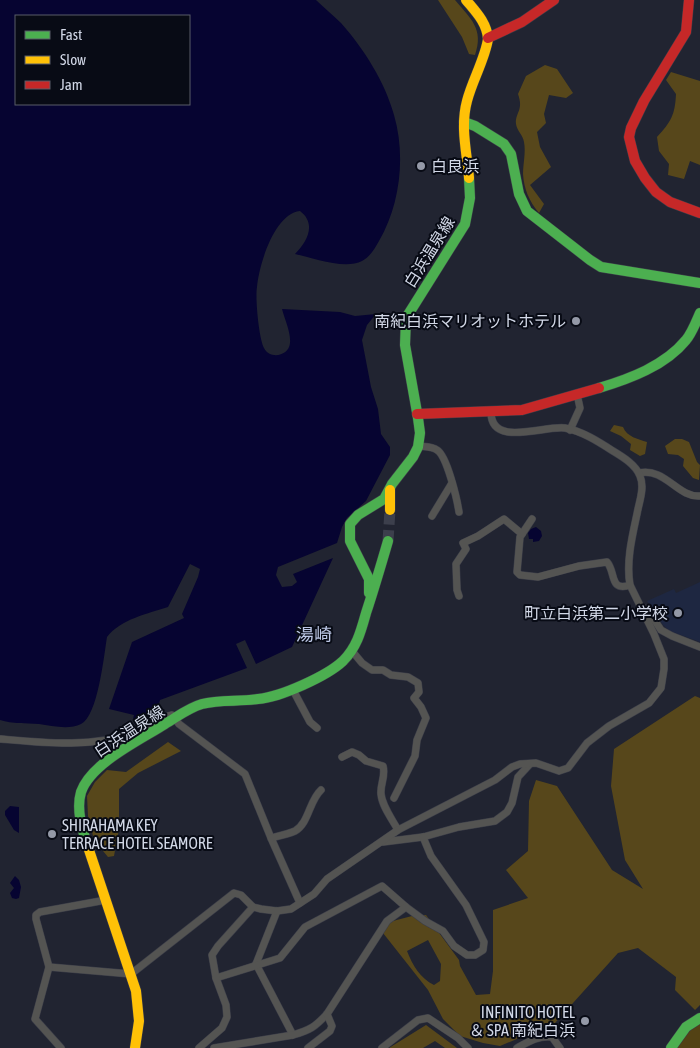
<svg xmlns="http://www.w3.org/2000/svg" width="700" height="1048" font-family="'Asap Condensed','Noto Sans JP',sans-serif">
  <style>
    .built { fill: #1e2741 }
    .green { fill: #534214 }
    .forest { fill: #57471b; fill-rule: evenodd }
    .water { fill: #060431; fill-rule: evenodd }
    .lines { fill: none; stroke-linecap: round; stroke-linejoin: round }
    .primary-tunnel { stroke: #3c3f4c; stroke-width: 11; stroke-dasharray: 11 5.5; stroke-linecap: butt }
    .street-casing { stroke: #3c3e49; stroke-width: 8 }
    .fast-casing { stroke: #3c3e49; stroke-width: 11 }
    .slow-casing { stroke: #3c3e49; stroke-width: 11 }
    .jam-casing { stroke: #3c3e49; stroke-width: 11 }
    .street { stroke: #545452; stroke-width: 7 }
    .fast { stroke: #4caf50; stroke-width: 10 }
    .slow { stroke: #ffc107; stroke-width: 10 }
    .jam { stroke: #c62828; stroke-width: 10 }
    .poi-dot { fill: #9499a7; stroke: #080b15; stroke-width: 2 }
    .labels { text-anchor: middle; stroke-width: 4; stroke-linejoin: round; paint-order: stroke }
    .poi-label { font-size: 16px; fill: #d2d8e7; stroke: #080b15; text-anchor: end }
    .street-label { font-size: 16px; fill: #d2d8e7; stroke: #080b15 }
    .neighbourhood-label { font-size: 18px; fill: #bcc7e5; stroke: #080b15 }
  </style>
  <rect width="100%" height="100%" fill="#212431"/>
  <polygon class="built" points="700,582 700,642 670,631 663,625 647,601 674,589 676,593"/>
  <polygon class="green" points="700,1022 700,1048 676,1048 691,1029"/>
  <g class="forest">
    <path d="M438,0H455C471,19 484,29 475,55L469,54L462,37Z"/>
    <path d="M545,65L557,69L573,93L566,98L549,95L544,114L546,123L537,132L540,147L551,167L530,185L544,204L539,213C529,201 524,189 523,174C523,163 526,153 524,142C523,135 517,131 516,124C515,112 524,111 518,94L526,76Z"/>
    <path d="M671,72L700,81V165L690,161L684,179L668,175L669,164L659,151L657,137C671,122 675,115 676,94L666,80Z"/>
    <path d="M614,425L623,427C627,437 638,439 647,442L645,454L640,456L630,450L631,444L621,436L610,431Z"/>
    <polygon points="675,439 682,439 689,442 697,462 700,465 699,480 693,478 683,466 684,459 678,455 668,454 665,446"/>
    <path d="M695,696L700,698V1005L695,1010L675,990L676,977L638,948L618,953L555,1023L500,1046L483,1043L460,1036L443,1019L428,990L383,933L389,922L412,916L426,915L459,960L460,966L476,995L490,994L493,971V910L528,898L506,870L528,851L529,801L536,780L557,786L612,870L643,889L625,860L611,786L614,749ZM428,940L441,964L440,981L434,985C420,978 413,966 407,951Z"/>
    <polygon points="168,742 181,751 138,773 119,789 119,829 114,856 108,857 94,840 88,816 87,796 95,782 107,770 126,772"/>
    <polygon points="426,1025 457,1048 445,1048 435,1041 423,1048 389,1048"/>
  </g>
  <g class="water">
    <path d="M0,0H316C324,8 333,15 341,23C364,49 385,82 394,115C406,156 400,205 379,241C375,248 370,257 362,261C345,270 313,258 295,254C307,242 317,224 300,211C274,214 259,265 257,287C255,298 259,339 264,348C270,360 289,356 290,343C291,333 285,320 282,309L340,312L355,316L376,314L367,325L362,340L371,387L378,409L381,434L390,447V455L366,501L347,518L342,527L337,543L278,567L276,575L282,587L292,586L297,582L293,574L333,558L292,647L256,664L245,640L236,644L247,668L160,700L157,711L133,719L134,715L109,709L132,642L184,618L182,614L198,577L200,569L190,564L168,607C147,614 121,619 107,637C104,655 98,716 81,724C69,730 52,726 39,724C25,723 13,724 0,720ZM16,16H189V104H16Z"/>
    <polygon points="536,527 541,531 542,536 539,541 533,542 533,539 529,539 528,533 531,529"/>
    <polygon points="10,806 19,807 19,833 14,830 5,815 5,811"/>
    <polygon points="15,876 19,880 21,887 19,898 16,899 12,898 10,893 14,888 10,883"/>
  </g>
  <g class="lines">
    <polyline class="primary-tunnel" points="388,541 390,510"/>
    <defs>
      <g id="street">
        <polyline points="570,430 580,408 577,394"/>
        <path d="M418,446C424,447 432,446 437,450C447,456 457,499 459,512"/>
        <path d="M639,473C665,467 678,498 700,496"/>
        <polyline points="432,516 452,483"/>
        <path d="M532,519L520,537L517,572L520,575L538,577L579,566L607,562C616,572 609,592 630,585"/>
        <polyline points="459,596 457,590 456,564 466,549 463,543 478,536 504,519 522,534"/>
        <polyline points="640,607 647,609 661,630 672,636 700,647"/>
        <polyline points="352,651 362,663 372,670 383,670 391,675 408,677 418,683 419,692 414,698 421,707 426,718 417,740 415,756 394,798"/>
        <polyline points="293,690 310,722 317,728"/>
        <path d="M1,739C46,743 90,748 135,733C148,729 159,718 172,715L179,724L245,774L271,838L300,903"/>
        <path d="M342,757L352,752L359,755L366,761L383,766C386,776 380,784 381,794C382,806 392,819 398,830"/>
        <path d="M271,838C279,836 288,834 295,831C309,823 309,801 321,790"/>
        <polyline points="383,842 423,837 459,827 495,821 507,812 512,803 518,777 530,764"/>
        <polyline points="256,964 293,1035"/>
        <polyline points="256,964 277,911"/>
        <path d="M49,967L131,974L234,893L241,895L253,907L261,909L277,911L291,909L314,894L327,879L398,830L495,780L512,767L520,764L536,763L559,771L568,768L587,743L609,726L649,703L661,688L664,669V659L654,634L630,585C626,562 632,537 637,514C639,502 645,488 640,476C636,465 623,457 613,451C599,442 582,431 565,428C544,425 491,448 491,412"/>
        <polyline points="216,978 280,958 305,927 382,886 406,907 425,921 443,931 454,946 467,955 475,955 483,950 484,942 466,905 431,856 423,837"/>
        <polyline points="61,1048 35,1019 49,967 36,919 36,915 40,912 106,900"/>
        <polyline points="199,1048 222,1028 227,1017 226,1005 216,978 212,955 218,946 253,907"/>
        <path d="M214,1048L293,1035C310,1030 315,1027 327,1014L387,921L406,907"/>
        <polyline points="308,1048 330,1031 332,1026 327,1014"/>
        <polyline points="382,1048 418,1020 428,1018 458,1038 468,1048"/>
        <path d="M517,1048C528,1042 539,1035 552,1037L560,1048"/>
      </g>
      <g id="fast">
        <polyline points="464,122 475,126 504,144 511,154 519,194 527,211 590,260 601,267 700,283"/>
        <path d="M599,388C629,379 665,366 686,340C692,333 696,322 700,313"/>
        <polyline points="369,593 369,579 350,541 350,524 358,515 384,499 392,484 413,457 418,447 420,433 418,418 405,345 406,318 465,224 470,198 469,178"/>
        <path d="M87,844C82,829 76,809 81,792C91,763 140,740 165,724C177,717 188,708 202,704C220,699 239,702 258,699C281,697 327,676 343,661C357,647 361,631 366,613C374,589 381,565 388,541"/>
        <polyline points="671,1048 686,1027 700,1018"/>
      </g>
      <g id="slow">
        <path d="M466,0C476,12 487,23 488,39C485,59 472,81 467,101C460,127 467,153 469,178"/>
        <polyline points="390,490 390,510"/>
        <polyline points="87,844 136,991 139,1021 135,1048"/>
      </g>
      <g id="jam">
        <polyline points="689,0 686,32 644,101 631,128 629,137 635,161 645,178 656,192 670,202 700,213"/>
        <polyline points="488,38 522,22 554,0"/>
        <polyline points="417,414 522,410 599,388"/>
      </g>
    </defs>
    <use href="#street" class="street-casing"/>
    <use href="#fast" class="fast-casing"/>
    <use href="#slow" class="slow-casing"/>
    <use href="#jam" class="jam-casing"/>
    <use href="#street" class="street"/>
    <use href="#fast" class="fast"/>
    <use href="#slow" class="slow"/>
    <use href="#jam" class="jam"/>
  </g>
  <g class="poi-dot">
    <circle cx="421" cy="166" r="5"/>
    <circle cx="576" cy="321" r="5"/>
    <circle cx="678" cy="613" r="5"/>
    <circle cx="52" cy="834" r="5"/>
    <circle cx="585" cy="1021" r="5"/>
  </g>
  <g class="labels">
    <g class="poi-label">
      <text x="431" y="172" text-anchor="start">白良浜</text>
      <text x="566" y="327">南紀白浜マリオットホテル</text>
      <text x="668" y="619">町立白浜第二小学校</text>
      <text x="62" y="831" text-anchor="start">SHIRAHAMA KEY<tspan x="62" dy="18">TERRACE HOTEL SEAMORE</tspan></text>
      <text x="575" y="1018">INFINITO HOTEL<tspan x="575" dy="18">＆ SPA 南紀白浜</tspan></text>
    </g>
    <g class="street-label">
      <text transform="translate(429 252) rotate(-58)" y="6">白浜温泉線</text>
      <text transform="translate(129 731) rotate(-33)" y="6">白浜温泉線</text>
    </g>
    <g class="neighbourhood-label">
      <text x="314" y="641">湯崎</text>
    </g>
  </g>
  <rect x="15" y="15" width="175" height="90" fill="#080b15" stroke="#595d69"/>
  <rect x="25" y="31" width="25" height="8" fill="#4caf50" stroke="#595d69"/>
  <text x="60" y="40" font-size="15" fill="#d2d8e7">Fast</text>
  <rect x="25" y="56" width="25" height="8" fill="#ffc107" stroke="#595d69"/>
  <text x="60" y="65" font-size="15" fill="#d2d8e7">Slow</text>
  <rect x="25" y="81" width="25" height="8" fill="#c62828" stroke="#595d69"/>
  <text x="60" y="90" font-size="15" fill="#d2d8e7">Jam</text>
</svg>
